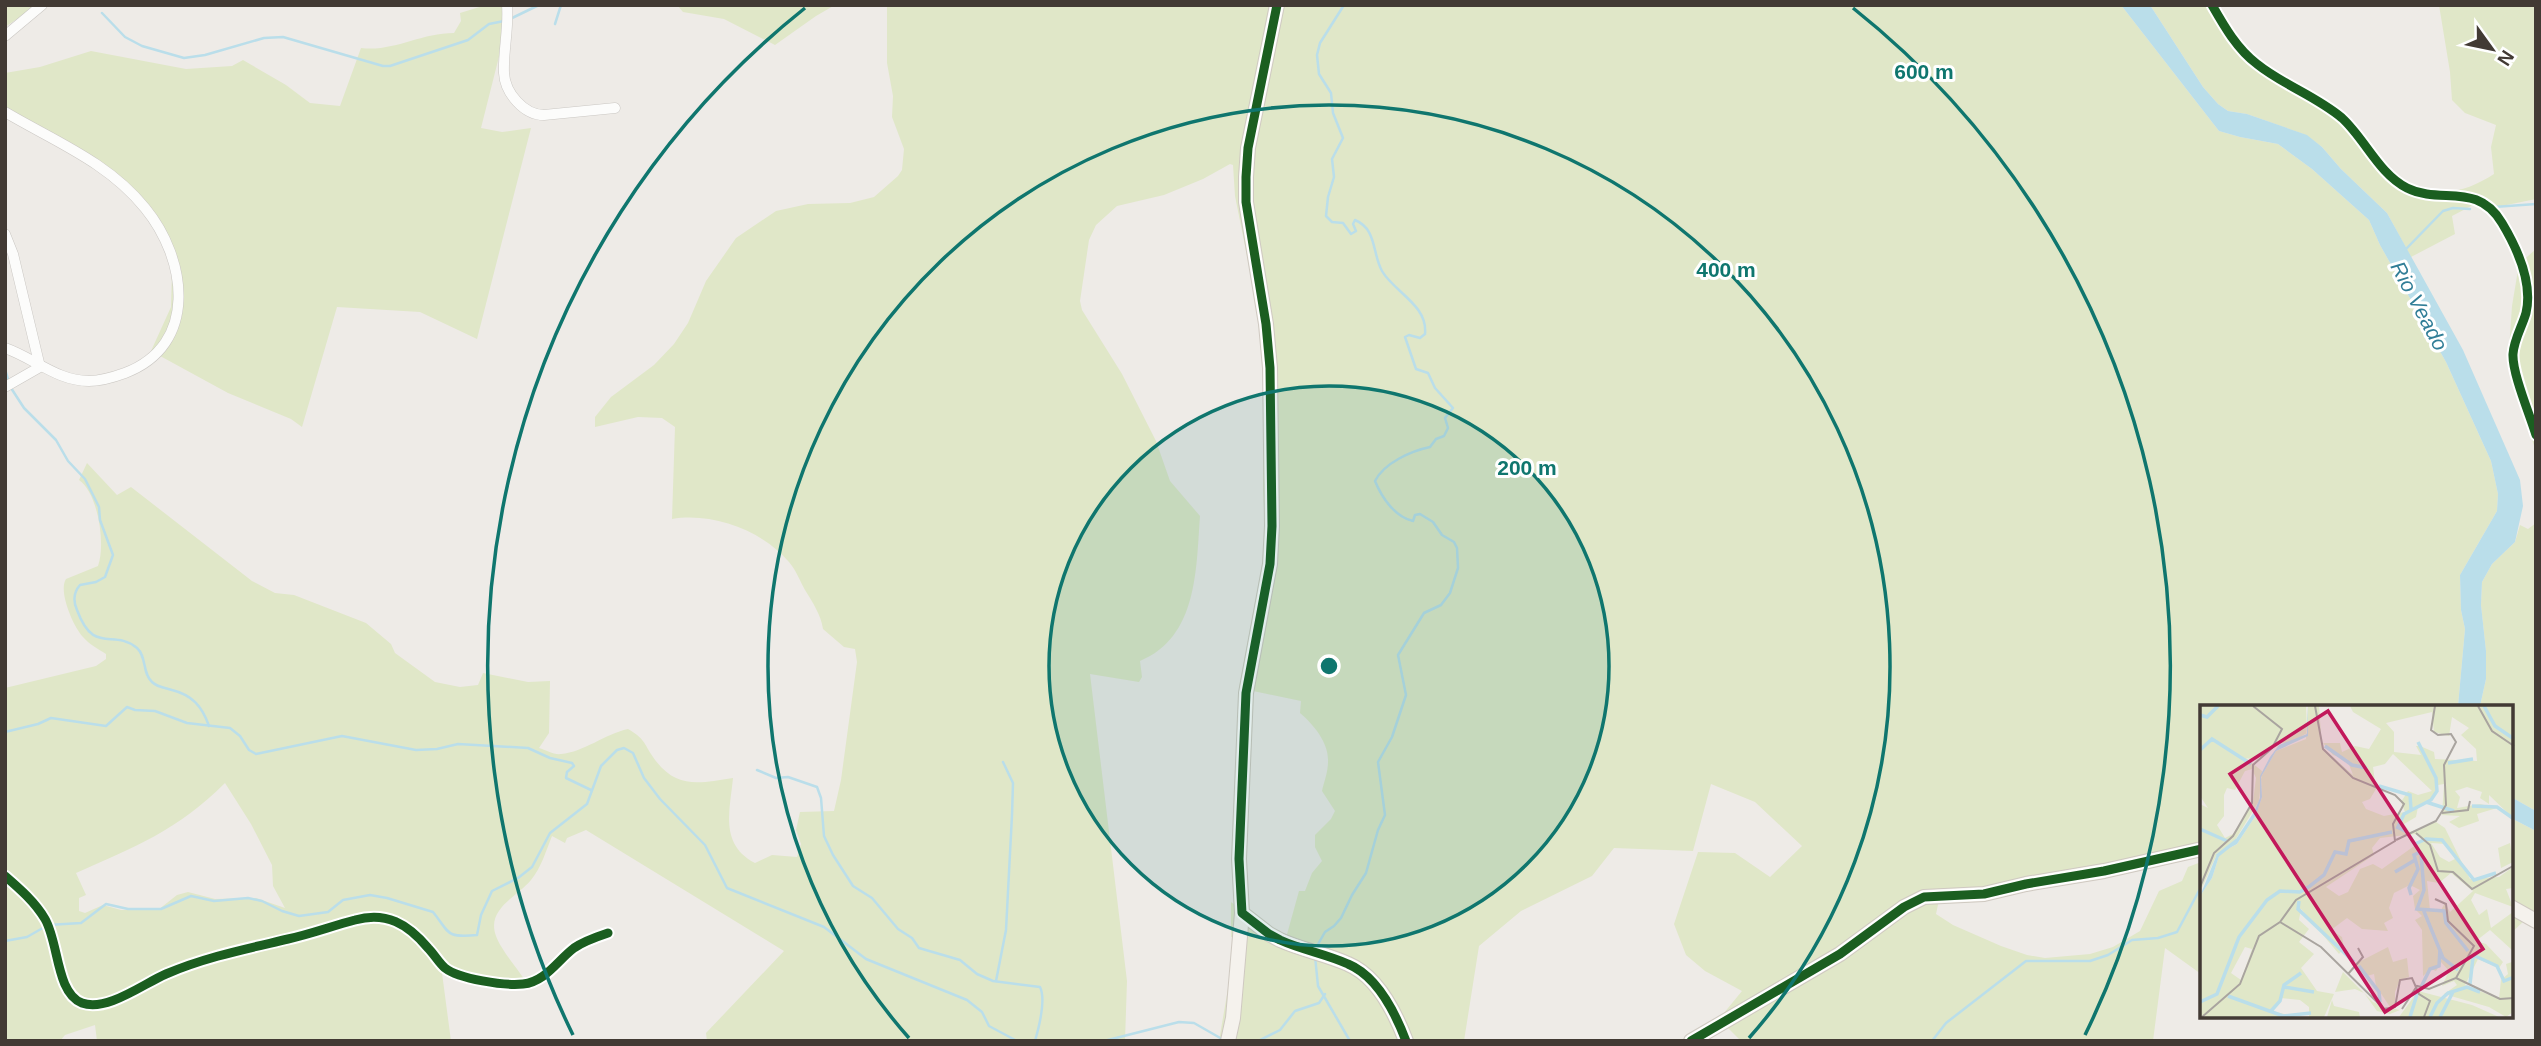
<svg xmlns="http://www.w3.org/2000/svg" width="2541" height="1046" font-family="Helvetica,sans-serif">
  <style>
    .green { fill: #e0e7c8; fill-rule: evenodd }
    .water { fill: #badeea }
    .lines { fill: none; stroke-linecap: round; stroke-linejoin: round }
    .stream { stroke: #badeea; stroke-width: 2.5 }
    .street-casing { stroke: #cac7c3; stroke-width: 11 }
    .secondary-casing { stroke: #cfc9c1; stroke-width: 16 }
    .street { stroke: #fcfcfb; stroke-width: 10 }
    .secondary { stroke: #f5f2ed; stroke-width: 14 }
    .cycleway-casing { stroke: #fff; stroke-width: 13 }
    .cycleway { stroke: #1b5e20; stroke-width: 9 }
    .ring { fill: none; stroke: #0f766e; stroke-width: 3.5 }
    .labels { text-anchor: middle; stroke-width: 6; stroke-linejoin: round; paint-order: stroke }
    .water-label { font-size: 21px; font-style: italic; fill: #317e97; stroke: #fff }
    .inset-river { fill: none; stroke: #badeea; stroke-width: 3.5 }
    .inset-road { fill: none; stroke: #a9a49f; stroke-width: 2 }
    .view { fill: #c2185b; fill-opacity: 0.15; stroke: #c2185b; stroke-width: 3.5 }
    .inset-edge { fill: none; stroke: #423a34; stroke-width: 3.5 }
    .centre { fill: #0f766e; stroke: #fff; stroke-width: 3.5 }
    .ring-label { font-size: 21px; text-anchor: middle; font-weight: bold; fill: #0f766e; stroke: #fff; stroke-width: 6; stroke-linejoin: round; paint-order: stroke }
  </style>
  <rect width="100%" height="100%" fill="#eeebe7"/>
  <g class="green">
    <polygon points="5,5 38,5 5,27"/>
    <path d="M486,5H512L481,128L502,132L531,128L477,339L420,312L337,307L302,427L291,419L228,393L151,351L171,307L172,271L163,246L141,204L106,172L5,112V73L40,67L91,51L186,69L232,66L243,60L286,85L310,103L340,106L361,48C394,52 420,33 454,33L461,21L460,13Z"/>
    <polygon points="677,5 835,5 816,16 775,45 724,19 683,12"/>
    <path d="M887,5H2121L2219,131L2240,137L2278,144L2312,169L2369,220L2380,245L2446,362L2491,461L2498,494L2497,511L2460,575L2461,610L2465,629L2458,706H2202L2201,846L2010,890L1967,903L1939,900L1936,914L1953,925L2001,946L2027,955L2045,958L2090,954L2113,947L2140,931L2159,891L2182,881L2188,867L2201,862V974L2165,948L2153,1041H1741L1719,1019L1742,991L1705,971L1686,955L1674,924L1698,852L1735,853L1770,877L1802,846L1755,802L1711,784L1693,851L1614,848L1592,876L1521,911L1479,946L1464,1041H1219L1237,936L1231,937V902L1249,916L1286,938L1299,891H1305L1312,873L1322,861L1315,847V835L1331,819L1335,811L1322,791C1324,782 1328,772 1328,762C1329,743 1314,725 1300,713L1301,701L1239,688L1262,566L1265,530L1263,488L1264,368L1255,296L1235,196L1233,165L1230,164L1203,179L1164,195L1117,206L1096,225L1089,240L1080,301L1082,310L1122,374L1156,441L1170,481L1200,516C1196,569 1198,637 1140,661L1142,677L1139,682L1090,674L1127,981L1125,1041H707L706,1033L784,951L586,830L567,838L565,843L552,836C546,851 541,868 531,880C517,897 486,909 496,936C501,950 518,969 526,982L442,973L451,1041H97L95,1025L65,1035L60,1041H5V688L96,666L106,659V654C98,649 89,644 83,637C73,626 58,591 66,579L98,566C106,544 98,493 79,480L87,463L117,495L131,487L252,581L275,593L294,595L366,623L391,644L395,653L435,682L460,687L478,685L483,673L528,682L550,681L549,733L539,748C546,750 554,755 561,754C584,752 605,734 628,729C645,739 643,742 653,757C676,790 699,783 733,778C730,810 719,844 755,863L772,855L797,857L801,844L796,830L800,812L834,811L841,780L857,662L855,649L844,647L823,629C821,615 813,603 805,590C800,581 796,570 789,562C762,530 712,512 672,519L675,427L662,418L638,417L595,427V417L611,397L654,365L674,344L688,323L706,281L736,238L776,211L808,204L850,203L874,197L898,176L902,170L904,149L892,117L893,96L887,63ZM225,783L251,824L272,865L273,886L285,908L256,898L215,899L188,892L177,895L158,910H121L103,905L85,913L79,911V898L86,895L76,873C135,847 178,830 225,783Z"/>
    <path d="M2150,5H2211C2226,31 2244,57 2270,72C2288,83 2311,89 2327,102C2365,134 2374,179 2429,190C2453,195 2474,187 2494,174L2491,147L2496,125L2465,113L2452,100L2450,72L2439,5H2536V199L2482,210L2473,205L2452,216L2455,234L2411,257L2387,213L2341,169L2322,147L2306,135L2247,114L2228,111L2218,104L2203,87Z"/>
    <polygon points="2536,249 2536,452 2508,364 2512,306 2519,264"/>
    <polygon points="2536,523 2536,811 2511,797 2511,706 2480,706 2486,679 2486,651 2481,605 2482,582 2492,564 2515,542 2520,525 2528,529"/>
    <polygon points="2511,818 2536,831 2536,930 2524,921 2511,933"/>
  </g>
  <g class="water">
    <polygon points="2121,5 2150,5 2203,87 2218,104 2228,111 2247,114 2307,135 2322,147 2341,169 2387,213 2463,350 2520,480 2523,506 2515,542 2492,564 2482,582 2481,605 2486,651 2486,679 2480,706 2458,706 2465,629 2461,610 2460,575 2497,511 2498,494 2491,461 2446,362 2380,245 2369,220 2312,169 2278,144 2240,137 2219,131"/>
    <polygon points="2511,797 2536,811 2536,831 2511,818"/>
  </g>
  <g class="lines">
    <g class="stream">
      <polyline points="102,13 125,37 142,46 184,58 205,55 264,38 283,37 383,66 390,66 468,40 489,24 504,21"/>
      <polyline points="510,19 539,5"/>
      <polyline points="555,24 561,5"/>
      <polyline points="2494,207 2536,204"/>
      <polyline points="2404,251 2443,211 2453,208 2470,209"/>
      <polyline points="5,369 9,382"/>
      <path d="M11,388L24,408L56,440L68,461L85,479L99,507L100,520L113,555L105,577L96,582L80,585C73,593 73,601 77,610C94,656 113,628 137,648C147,657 142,673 152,682C157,687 165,688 172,690C192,695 202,706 209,726"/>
      <polyline points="5,732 38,724 51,718 106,726 127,707 135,710 155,711 187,723 230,728 240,736 249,750 256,754 342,736 416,750 437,749 458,744 528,748 550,758 572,763 574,766 567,772 566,778 591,790"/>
      <path d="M757,770L776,778L788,777L817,787L821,798L824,836L833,855L853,886L872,898L898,929L912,938L919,948L960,960L977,974L993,981L1040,987C1046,999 1039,1027 1035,1041"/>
      <path d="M5,941L27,937L48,925L81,923L106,904L128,909H161L191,896L214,901L248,898L262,901L282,911L299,916L328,912L343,900L370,895L387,898L433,912C450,933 445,938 477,935L481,915L492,891L518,878L532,867L550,833L587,804L601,766L617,750L624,748L633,753L644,778L660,799L705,845L727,888L824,927L866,959L967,1000L982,1012L989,1026L1017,1041"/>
      <path d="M1317,946L1325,932L1334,926L1341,918L1352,895L1366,873L1378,830L1385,815L1378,762L1392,737L1406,695L1398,655L1424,613L1441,605L1450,593L1458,568L1457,548L1454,542L1442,535L1433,522L1420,514L1415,515L1413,521C1395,517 1382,498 1375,481C1384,463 1411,451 1430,447L1436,439L1444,436L1448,428L1445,418L1453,408L1435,388L1428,373L1416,369L1405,337L1409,335L1420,338L1425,334C1428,305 1394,292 1382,271C1372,253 1377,229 1355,220L1353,224L1356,231L1351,234L1343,223L1332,222L1326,216L1328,197L1334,177L1332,159L1343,138L1333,113L1331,93L1319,74L1317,55L1320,43L1344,5"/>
      <polyline points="1315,956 1318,986 1350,1041"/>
      <polyline points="996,981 1006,930 1012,815 1013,783 1003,762"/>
      <polyline points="1104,1041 1179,1022 1194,1023 1222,1039"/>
      <polyline points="1258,1041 1280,1030 1295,1011 1319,1003 1325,994"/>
      <polyline points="1932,1041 1946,1023 2026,961 2090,961 2108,955 2132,940 2158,938 2177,932 2202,885"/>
    </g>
    <defs>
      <g id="street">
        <path d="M507,5C509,28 503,51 504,73C505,93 524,115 544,115L615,108"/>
        <path d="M2212,5C2224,26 2237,49 2257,64C2283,85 2316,96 2342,118C2365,139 2379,174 2407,188C2441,205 2477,181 2502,223C2517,248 2533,283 2526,313C2522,327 2514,339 2513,354C2512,373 2530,415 2536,435"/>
        <polyline points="5,36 42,5"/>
        <path d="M5,112C54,141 108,162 145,208C187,259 199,345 125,373C114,377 101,381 89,381C57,381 34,358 5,348"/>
        <polyline points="5,234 13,254 40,367 5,387"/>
        <path d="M5,876C20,889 35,902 45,919C59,943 56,993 82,1003C107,1012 143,984 166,974C206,957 246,949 288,939C311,934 332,926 355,920C386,911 408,924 428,948C434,954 439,963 445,968C459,979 505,986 523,984C545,982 557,961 574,948C584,941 596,937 608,933"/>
      </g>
      <g id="secondary">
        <path d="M1277,5L1248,148L1246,177V202L1266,324L1270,368L1272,526L1270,564L1246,693L1239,859L1242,913L1269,934L1280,940C1302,950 1326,954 1348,964C1377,976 1395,1012 1406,1041"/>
        <polyline points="2511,907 2536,921"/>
        <polyline points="1228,1041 1233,1018 1242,913"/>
        <polyline points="1691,1041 1840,954 1904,907 1924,897 1984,894 2026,884 2104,871 2202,849"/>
      </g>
    </defs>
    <use href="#street" class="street-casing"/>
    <use href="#secondary" class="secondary-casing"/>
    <use href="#street" class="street"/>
    <use href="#secondary" class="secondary"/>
    <defs>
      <g id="cycleway">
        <path d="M1277,5L1248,148L1246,177V202L1266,324L1270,368L1272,526L1270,564L1246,693L1239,859L1242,913L1269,934L1280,940C1302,950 1326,954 1348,964C1377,976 1395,1012 1406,1041"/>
        <path d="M2212,5C2224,26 2237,49 2257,64C2283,85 2316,96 2342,118C2365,139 2379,174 2407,188C2441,205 2477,181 2502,223C2517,248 2533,283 2526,313C2522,327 2514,339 2513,354C2512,373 2530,415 2536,435"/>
        <path d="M5,876C20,889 35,902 45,919C59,943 56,993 82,1003C107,1012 143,984 166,974C206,957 246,949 288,939C311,934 332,926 355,920C386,911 408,924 428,948C434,954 439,963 445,968C459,979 505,986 523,984C545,982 557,961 574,948C584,941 596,937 608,933"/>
        <polyline points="1691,1041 1840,954 1904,907 1924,897 1984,894 2026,884 2104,871 2202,849"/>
      </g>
    </defs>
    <use href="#cycleway" class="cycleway-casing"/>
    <use href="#cycleway" class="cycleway"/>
  </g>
  <circle cx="1329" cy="666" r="280" fill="#0f766e" fill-opacity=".12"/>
  <g class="ring">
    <circle cx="1329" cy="666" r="280"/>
    <path d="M909 1038A561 561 0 1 1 1749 1038"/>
    <path d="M573 1035A841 841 0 0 1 805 8M1853 8A841 841 0 0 1 2085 1035"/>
  </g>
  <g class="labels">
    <g class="water-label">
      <text transform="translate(2419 306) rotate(62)" y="7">Rio Veado</text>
    </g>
  </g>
  <g transform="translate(2200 705)">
    <rect width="313" height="313" fill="#eeebe7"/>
    <path d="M0,1H106L107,28L88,39L76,37L56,55L46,53L62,66L59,96L34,137L17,149L0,187V99L8,103L0,91ZM52,64L56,73L53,97L33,129L25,133L17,120L24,111V90L27,83L35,85L45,66ZM108,1H119L122,42L153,70L147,54L133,50L123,38H140L142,47L155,41L169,44L181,24L153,7L150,1H313V113L289,90V99L280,93L282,87L267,82L255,86L260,92L257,103L280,99L297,103L277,109L279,116L259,123L249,117L260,111L242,110L244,79L238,80L232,95L218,102L216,112L204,119L210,127L236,117L245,123L270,174L299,172L313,162V183L306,184L313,202L275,188L271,195L279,210L287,204L291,223L313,207L312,245L290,225L276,236L286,239L303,257L299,263L278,254L265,280L299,294L301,275L308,269L306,259L312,257L313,307L306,312L289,302L244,289L257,280L254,276L242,281L249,266L241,257L236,266L231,264L223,271L222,225L215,215L222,211L215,204L213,191L220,185L210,180L194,188L189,203L193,213L184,218L188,226L162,224L147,213L131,225L142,232L144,243L139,249L101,204L99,215L109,224L99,237L114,249L101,263L117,286L134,289L124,312H109V302L100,295L81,293L72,306L96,312H0V191L12,173L20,148L37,139L56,110L62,92L61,72L76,46L106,34ZM232,7L234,27L249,31L252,12L269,23L261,30L276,44L277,56L235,54L234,47L220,41H216L221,50L194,47V27L186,18ZM193,49L232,86L218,90L208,86L201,97L205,107L184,111L166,104L162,97L170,94L176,84L173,62L185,59ZM215,129L224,134L182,164L173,159L160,164L148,187L139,191L126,182L174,150L172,143L180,133ZM231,138L246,139L255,154L249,157L240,152ZM251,168L273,186L250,207L245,198L241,205H230L227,176L239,178ZM45,242L52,244L41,275L31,268ZM310,138L313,157L301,163L298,143ZM188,242L193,257L207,253L209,272L200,275L195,287V304L200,305L190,309L177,306L164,288L155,284L135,287L143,267L173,297L192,305L176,281L174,269L167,271L153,260ZM218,286L272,300L299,312H199ZM132,295L134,301L159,307L160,312H127Z" fill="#e0e7c8" fill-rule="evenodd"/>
    <path d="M108,1V31L76,46L61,72L62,92L56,110L37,139L20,148L12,173L0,191L17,149L34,137L54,107L60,93V71L70,52L79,40L107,29Z" fill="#badeea"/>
    <path class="inset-river" d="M284,1L295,21L314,34M0,10L7,12L18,1M125,41L152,60L167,63M0,45L12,34L51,59M248,58L273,54M179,81L210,90L211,104M226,97L254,106M272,101L297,102L314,114M199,123L207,127L221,149L224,185L217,204L244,206L246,218L268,246M0,124L27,136M197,124L204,109L231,95L237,86L236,73L218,37M215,139L226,134L242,135L274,175L296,168M17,151L37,135M195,167L215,155M211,190L209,183L218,164L214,150L220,147M99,196L98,204L154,257M223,204L243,253L258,265M273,250L297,261L304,276L314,272M159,261L179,287L180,297M270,279L273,252M84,282L114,287M221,282L230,264L239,261L240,244M28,291L83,311L111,308M0,297L17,289L39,232L67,195L80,186L100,187L110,181L124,170L135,147L146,149L149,136L192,127M71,306L80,296L84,280L101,268M210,312L218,286M230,312L237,298L248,288L267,282L280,287M240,312L253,287"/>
    <path class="inset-road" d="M278,1L292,26L314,41M242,108L268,105L270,96M216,128L230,140L238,166L253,167L272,184L313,161M196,135L236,116L246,100L244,60L256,37L251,29L238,30L231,25L235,1M0,182L14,148L33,131L52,98L53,60L72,43L82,24L53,1M80,217L121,242L184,304L195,302L200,275L212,273L219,289L230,296L224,312M148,269L163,252L158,243M256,273L300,294L314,293M202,304L217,281L229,284L256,273L274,241L248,216L246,199L235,194M2,312L40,279L59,231L80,217L96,195L195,136L193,119L204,99L195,90L153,73L123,44L115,1"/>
    <path class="view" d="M128,6L283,244L185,307L30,69Z"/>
    <rect width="313" height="313" class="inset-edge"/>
  </g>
  <circle cx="1329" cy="666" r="10" class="centre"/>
  <g class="ring-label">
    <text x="1924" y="79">600 m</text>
    <text x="1726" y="277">400 m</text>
    <text x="1527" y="475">200 m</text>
  </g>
  <rect width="2541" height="1046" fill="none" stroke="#423a34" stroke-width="14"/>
  <g transform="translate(2492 49) rotate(123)" stroke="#ffffff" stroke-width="5" paint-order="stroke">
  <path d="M0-5L12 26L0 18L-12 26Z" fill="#423a34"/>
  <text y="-10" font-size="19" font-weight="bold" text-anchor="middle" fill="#423a34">N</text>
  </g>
</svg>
